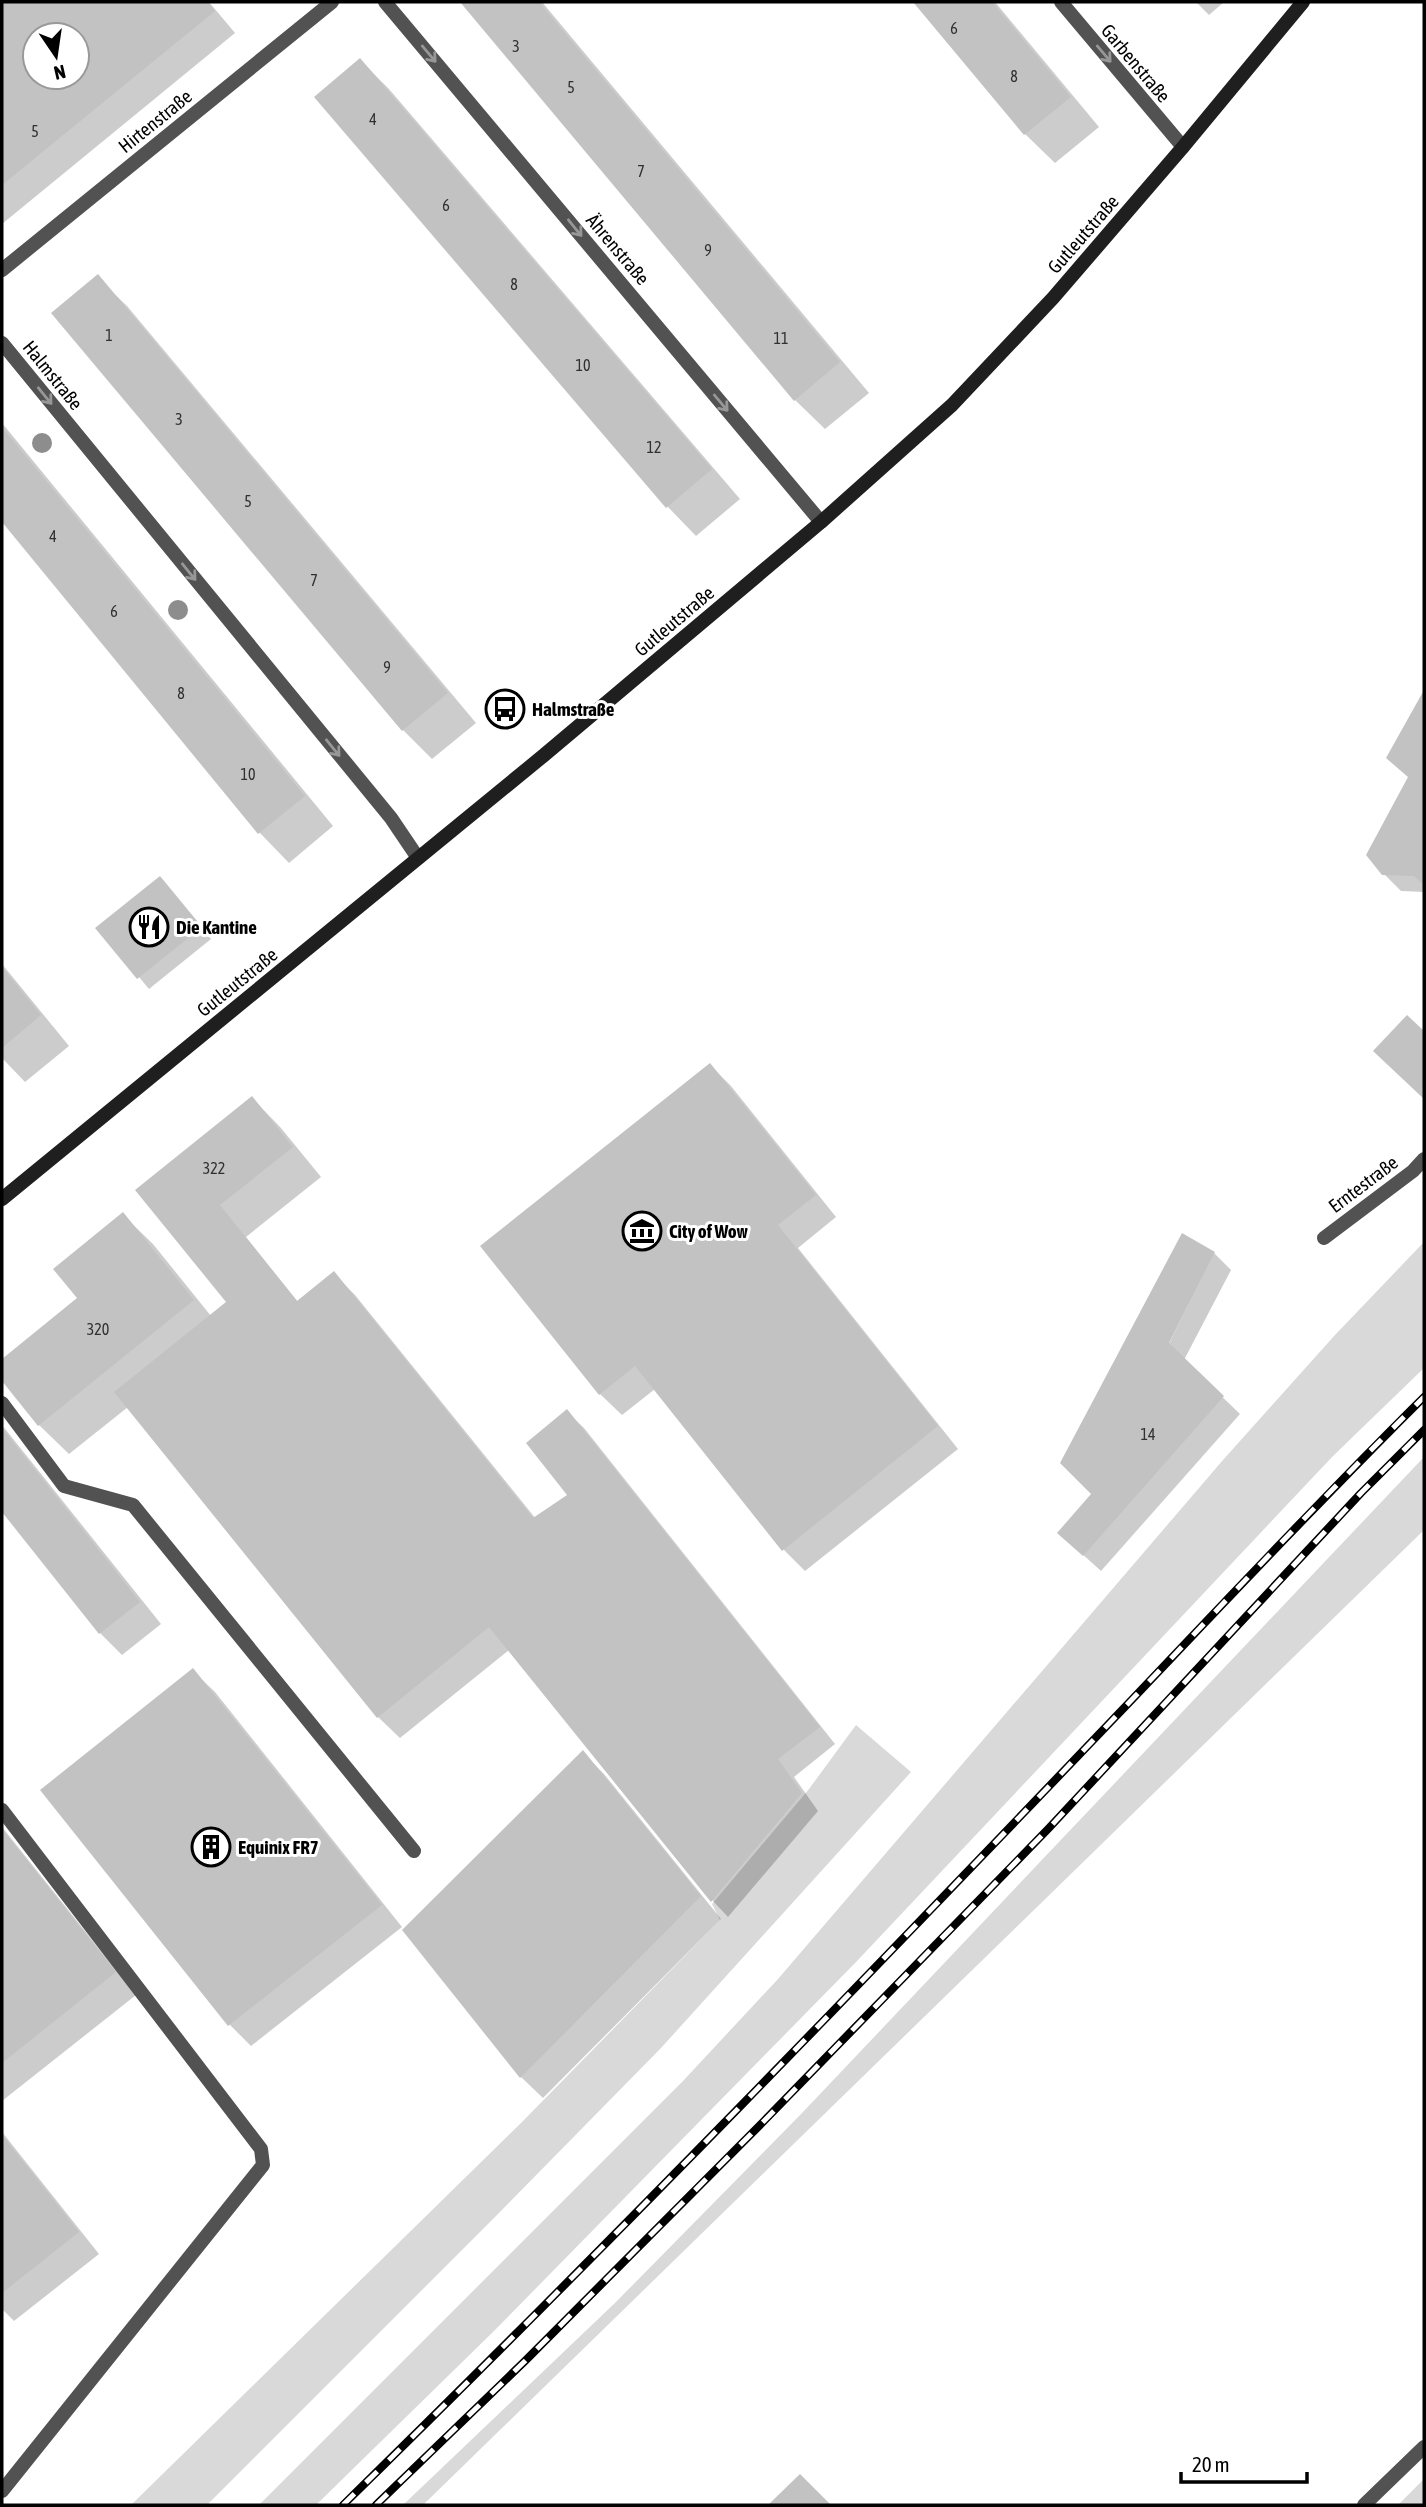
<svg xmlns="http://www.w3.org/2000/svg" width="1426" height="2507" font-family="'Asap Condensed',sans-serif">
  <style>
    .green { fill: #d9d9d9 }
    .shadow { fill: #0003; fill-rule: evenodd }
    .building { fill: #c2c2c2; fill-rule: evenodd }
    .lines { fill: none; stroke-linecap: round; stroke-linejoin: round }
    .service { stroke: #525252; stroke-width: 14 }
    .minor { stroke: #525252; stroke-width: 14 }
    .secondary { stroke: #1f1f1f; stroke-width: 14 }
    .rail-casing { stroke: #000; stroke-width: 8 }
    .rail { stroke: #fff; stroke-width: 5; stroke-dasharray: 16; stroke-linecap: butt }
    .tree { fill: #8d8d8d }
    .oneway { stroke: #979797 }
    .labels { text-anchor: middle; stroke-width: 6; stroke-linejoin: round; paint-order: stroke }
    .number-label { font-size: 16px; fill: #303030 }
    .street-label { font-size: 19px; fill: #000; stroke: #fff }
    .poi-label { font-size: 19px; font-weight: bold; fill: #000; stroke: #fff; text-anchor: start }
  </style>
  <rect width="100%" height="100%" fill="#fff"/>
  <g class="green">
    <polygon points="1424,1242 1424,1368 1333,1456 857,1961 495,2330 316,2505 259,2505 683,2081 778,1979 1223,1460 1335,1335"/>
    <polygon points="1424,1457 1424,1530 423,2505 403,2505 616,2302 803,2112"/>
    <polygon points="856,1725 911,1772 661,2048 497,2215 207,2505 131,2505 523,2121 720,1920 712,1904 809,1789"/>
    <polygon points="1424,2479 1424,2505 1398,2505"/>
  </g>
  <g class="shadow">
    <path d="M2,2H209L235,33L2,224ZM35,35H77V77H35Z"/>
    <polygon points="462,2 542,2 869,393 825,429 795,400"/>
    <polygon points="916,2 995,2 1099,127 1055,163 1025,134"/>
    <polygon points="1196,2 1224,2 1209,15"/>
    <polygon points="360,60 389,89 740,499 696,536 667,506"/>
    <polygon points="97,277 127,306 476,723 432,759 403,730"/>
    <polygon points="2,423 333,826 289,863 260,833 2,519"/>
    <polygon points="1424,693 1424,892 1401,891 1384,874 1410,778 1388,757"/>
    <polygon points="160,878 211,939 149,989 98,928"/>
    <polygon points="2,964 69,1046 25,1082 2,1058"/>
    <polygon points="710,1065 731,1086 836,1217 798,1248 958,1449 805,1571 783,1549 655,1389 622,1415 600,1394"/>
    <polygon points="252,1098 281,1128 321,1177 246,1237 298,1302 333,1273 355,1295 536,1519 570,1495 567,1412 584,1428 835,1744 794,1777 818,1811 728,1917 712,1900 509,1650 400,1738 378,1717 128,1407 69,1454 39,1425 2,1378 2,1361 79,1298 123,1215 153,1244 211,1316 228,1302 138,1190"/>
    <polygon points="1214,1253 1231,1270 1184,1360 1240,1414 1101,1571 1059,1533 1094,1494"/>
    <polygon points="2,1425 161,1624 122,1655 100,1633 2,1510"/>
    <polygon points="193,1671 215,1692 402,1927 251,2046 230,2025 43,1790"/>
    <polygon points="583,1753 604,1774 721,1919 543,2098 521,2077 404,1930"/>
    <polygon points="2,1827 136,1995 2,2101"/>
    <polygon points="2,2132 99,2254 14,2321 2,2309"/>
  </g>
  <g class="building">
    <path d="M2,2H207L215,11L2,185ZM35,35H77V77H35Z"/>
    <polygon points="460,2 539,2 840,362 794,401"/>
    <polygon points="913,2 992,2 1071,97 1024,135"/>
    <polygon points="360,58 712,469 666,508 314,97"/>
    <polygon points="98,274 448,693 402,731 51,313"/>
    <polygon points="2,427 305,796 258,834 2,522"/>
    <polygon points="1424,690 1424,885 1414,876 1382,875 1366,855 1408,777 1386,758"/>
    <polygon points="160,876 202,927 137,979 95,928"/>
    <polygon points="2,967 41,1015 2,1048"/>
    <polygon points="1407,1015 1424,1031 1424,1099 1373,1051"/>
    <polygon points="710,1063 816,1195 778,1225 938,1426 782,1551 635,1366 599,1395 480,1246"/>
    <polygon points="252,1096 293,1147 220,1205 297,1301 334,1271 533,1518 567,1495 526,1443 567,1409 820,1727 778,1759 802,1793 711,1902 489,1627 377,1718 114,1392 226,1302 135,1190"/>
    <polygon points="123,1212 194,1300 38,1426 2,1381 2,1359 77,1298 53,1269"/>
    <polygon points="1182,1233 1215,1252 1169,1343 1224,1396 1083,1556 1057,1533 1091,1494 1060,1463"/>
    <polygon points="2,1428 140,1602 99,1634 2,1512"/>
    <polygon points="193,1668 382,1905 228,2026 40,1790"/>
    <polygon points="583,1750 701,1896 520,2078 402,1930"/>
    <polygon points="2,1829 116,1972 2,2063"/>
    <polygon points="2,2135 79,2232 2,2293"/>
    <polygon points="800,2474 831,2505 768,2505"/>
  </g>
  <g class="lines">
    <g class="service">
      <polyline points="2,1403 64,1486 133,1505 414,1851"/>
      <polyline points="2,1810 261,2149 263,2165 2,2491"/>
      <polyline points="1364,2505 1424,2447"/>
    </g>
    <g class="minor">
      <polyline points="385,2 821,522"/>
      <polyline points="1061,2 1183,147"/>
      <polyline points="2,270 332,2"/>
      <polyline points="2,343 391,818 418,858"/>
      <polyline points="1324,1238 1413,1171 1424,1159"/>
    </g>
    <polyline class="secondary" points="2,1199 543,756 821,522 952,405 1053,298 1183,147 1303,2"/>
    <defs>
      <g id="rail">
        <path d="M343,2505C608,2246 866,1978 1122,1710C1222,1605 1321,1499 1424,1397"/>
        <polyline points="376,2505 525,2361 764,2121 1049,1828 1361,1493 1424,1430"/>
      </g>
    </defs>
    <use href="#rail" class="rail-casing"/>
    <use href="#rail" class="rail"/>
  </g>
  <g class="tree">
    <circle cx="42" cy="443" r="10"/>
    <circle cx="178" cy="610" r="10"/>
  </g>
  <defs><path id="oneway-shaft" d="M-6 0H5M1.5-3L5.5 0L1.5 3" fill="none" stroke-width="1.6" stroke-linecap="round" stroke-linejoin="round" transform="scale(1.75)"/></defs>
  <g class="oneway">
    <use href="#oneway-shaft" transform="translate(429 54) rotate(50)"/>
    <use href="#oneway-shaft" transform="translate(1104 54) rotate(50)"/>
    <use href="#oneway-shaft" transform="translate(575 228) rotate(51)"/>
    <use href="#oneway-shaft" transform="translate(45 396) rotate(51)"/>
    <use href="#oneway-shaft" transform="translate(721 403) rotate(50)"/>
    <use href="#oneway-shaft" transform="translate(189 572) rotate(51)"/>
    <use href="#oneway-shaft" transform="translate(333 748) rotate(51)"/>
  </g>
  <defs>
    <symbol id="bus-ring" viewBox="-11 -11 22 22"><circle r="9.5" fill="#fff" stroke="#000" stroke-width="1.5"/><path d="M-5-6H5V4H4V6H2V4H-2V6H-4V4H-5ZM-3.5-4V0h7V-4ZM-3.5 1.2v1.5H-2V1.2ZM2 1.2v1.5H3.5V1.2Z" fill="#000"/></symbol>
    <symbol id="restaurant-ring" viewBox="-11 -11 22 22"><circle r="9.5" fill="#fff" stroke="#000" stroke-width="1.5"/><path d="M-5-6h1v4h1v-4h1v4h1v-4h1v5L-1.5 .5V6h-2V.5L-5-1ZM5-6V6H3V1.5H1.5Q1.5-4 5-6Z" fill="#000"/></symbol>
    <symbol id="museum-ring" viewBox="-11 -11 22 22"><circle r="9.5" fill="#fff" stroke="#000" stroke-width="1.5"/><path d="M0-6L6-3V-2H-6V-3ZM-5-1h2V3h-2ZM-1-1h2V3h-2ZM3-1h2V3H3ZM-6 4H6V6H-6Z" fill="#000"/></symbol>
    <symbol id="building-ring" viewBox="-11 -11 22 22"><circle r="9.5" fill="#fff" stroke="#000" stroke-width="1.5"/><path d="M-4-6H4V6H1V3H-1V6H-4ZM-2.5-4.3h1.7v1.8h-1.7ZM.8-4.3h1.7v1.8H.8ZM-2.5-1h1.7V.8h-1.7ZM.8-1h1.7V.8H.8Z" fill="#000"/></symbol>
  </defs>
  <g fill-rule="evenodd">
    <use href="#bus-ring" x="483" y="687" width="44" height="44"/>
    <use href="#restaurant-ring" x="127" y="905" width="44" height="44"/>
    <use href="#museum-ring" x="620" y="1209" width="44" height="44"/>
    <use href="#building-ring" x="189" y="1825" width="44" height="44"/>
  </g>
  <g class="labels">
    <g class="number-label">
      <text x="954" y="34">6</text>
      <text x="516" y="52">3</text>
      <text x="1014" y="82">8</text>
      <text x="571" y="93">5</text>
      <text x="373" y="125">4</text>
      <text x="35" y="137">5</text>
      <text x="641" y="177">7</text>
      <text x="446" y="211">6</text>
      <text x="708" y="256">9</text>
      <text x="514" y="290">8</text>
      <text x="109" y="341">1</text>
      <text x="781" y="344">11</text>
      <text x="583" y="371">10</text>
      <text x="179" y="425">3</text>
      <text x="654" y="453">12</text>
      <text x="248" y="507">5</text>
      <text x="53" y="542">4</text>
      <text x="314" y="586">7</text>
      <text x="114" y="617">6</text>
      <text x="387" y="673">9</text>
      <text x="181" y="699">8</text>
      <text x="248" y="780">10</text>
      <text x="214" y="1174">322</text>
      <text x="98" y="1335">320</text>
      <text x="1148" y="1440">14</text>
    </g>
    <g class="street-label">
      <text transform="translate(1136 63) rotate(50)" y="7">Garbenstraße</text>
      <text transform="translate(155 121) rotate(-39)" y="7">Hirtenstraße</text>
      <text transform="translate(1083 234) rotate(-49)" y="7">Gutleutstraße</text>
      <text transform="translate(618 249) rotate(50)" y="7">Ährenstraße</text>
      <text transform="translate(53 375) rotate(51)" y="7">Halmstraße</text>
      <text transform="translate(674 621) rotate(-40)" y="7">Gutleutstraße</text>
      <text transform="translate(237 982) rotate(-39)" y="7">Gutleutstraße</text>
      <text transform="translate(1363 1184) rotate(-37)" y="7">Erntestraße</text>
    </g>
    <g class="poi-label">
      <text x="532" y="716">Halmstraße</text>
      <text x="176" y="934">Die Kantine</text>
      <text x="669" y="1238">City of Wow</text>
      <text x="238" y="1854">Equinix FR7</text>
    </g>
  </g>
  <rect width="1426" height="2507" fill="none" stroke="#000000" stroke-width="7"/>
  <g transform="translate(56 56) rotate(167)"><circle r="33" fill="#ffffff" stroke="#999999" stroke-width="2"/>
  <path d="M0-5L12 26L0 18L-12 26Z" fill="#000000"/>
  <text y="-10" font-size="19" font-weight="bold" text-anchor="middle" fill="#000000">N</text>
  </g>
  <path d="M1181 2472v10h126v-10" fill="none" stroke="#000000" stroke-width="3.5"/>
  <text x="1192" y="2472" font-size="21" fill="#000000" stroke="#ffffff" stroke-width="5" paint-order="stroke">20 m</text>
</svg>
